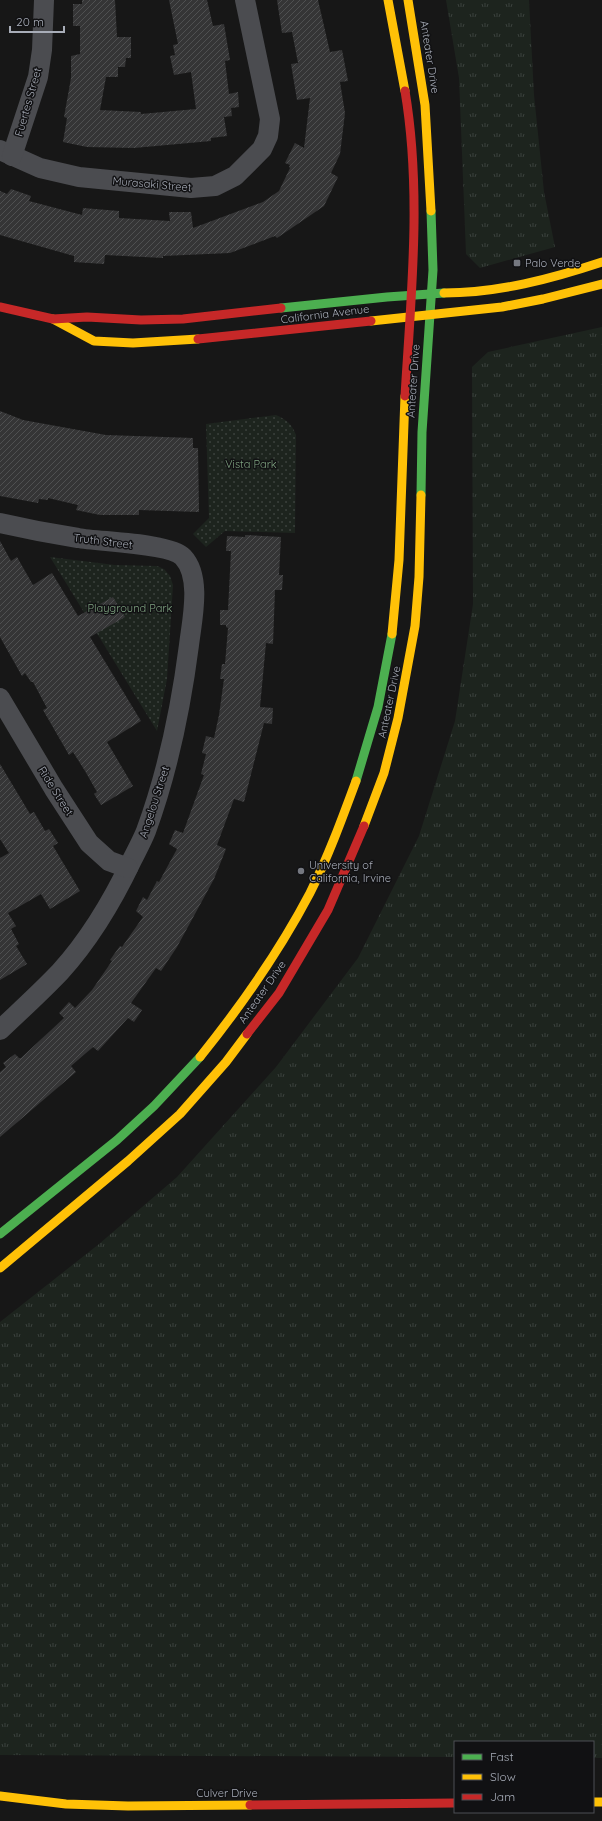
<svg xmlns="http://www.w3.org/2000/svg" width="602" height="1821" font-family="Quicksand,sans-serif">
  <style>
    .grass { fill: url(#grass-tufts) }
    .park { fill: url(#park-dots) }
    .building { fill: url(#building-hatch) }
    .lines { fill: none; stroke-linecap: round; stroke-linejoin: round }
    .street { stroke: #4b4c50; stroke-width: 20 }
    .fast { stroke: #4caf50; stroke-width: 9 }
    .slow { stroke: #ffc107; stroke-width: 9 }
    .jam { stroke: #c62828; stroke-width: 9 }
    .poi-dot { fill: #757880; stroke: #111113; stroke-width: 1.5 }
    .labels { text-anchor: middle; stroke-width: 3; stroke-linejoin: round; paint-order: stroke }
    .street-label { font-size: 11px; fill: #a8adb8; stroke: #111113 }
    .poi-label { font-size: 11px; fill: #a8adb8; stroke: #111113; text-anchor: start }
    .park-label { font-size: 11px; fill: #7fa381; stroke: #111113 }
  </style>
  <defs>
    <pattern id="grass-tufts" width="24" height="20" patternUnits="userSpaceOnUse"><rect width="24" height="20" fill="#1d241e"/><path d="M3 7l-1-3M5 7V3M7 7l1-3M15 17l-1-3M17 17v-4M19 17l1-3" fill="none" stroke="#3b413d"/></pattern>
    <pattern id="park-dots" width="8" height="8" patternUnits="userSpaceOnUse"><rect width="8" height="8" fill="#1d241e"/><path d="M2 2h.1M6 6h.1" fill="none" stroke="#3b413d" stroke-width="1.8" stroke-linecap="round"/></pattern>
    <pattern id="building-hatch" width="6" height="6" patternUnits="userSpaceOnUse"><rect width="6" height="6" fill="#353536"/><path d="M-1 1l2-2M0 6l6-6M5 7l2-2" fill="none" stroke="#4f5051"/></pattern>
  </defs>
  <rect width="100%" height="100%" fill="#171717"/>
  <g class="grass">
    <polygon points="446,0 529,0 534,95 544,192 555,247 480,268 466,254 459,78"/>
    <polygon points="602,327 602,1758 593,1758 593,1742 455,1742 455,1757 0,1755 0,1322 99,1244 177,1177 276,1067 358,958 419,836 455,721 473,604 472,367 488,352"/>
  </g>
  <g class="park">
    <path d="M276,415C287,420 292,424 296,435L295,533L225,531L206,547L193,534L209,518L206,424Z"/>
    <polygon points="50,557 115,565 157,566 164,569 170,576 173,585 167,679 157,731"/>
  </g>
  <g class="building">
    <polygon points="82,0 115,0 117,37 131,37 131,58 126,58 125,67 118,67 118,77 106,77 100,110 141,112 141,114 196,109 191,72 174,75 170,56 175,55 173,45 178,44 169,0 207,0 213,26 224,24 230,60 225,61 229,94 238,92 239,107 231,108 232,116 224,117 227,136 211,138 211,141 134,148 87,147 63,142 67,118 64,117 71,78 71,56 80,54 80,26 73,26 73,4 82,4"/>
    <polygon points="277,0 318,0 330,52 342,50 348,81 340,82 345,113 340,154 331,173 338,177 324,206 277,238 275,236 230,253 163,256 163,258 105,255 104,264 74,262 74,256 0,235 0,191 7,194 11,189 31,196 29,201 82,215 83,208 119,211 119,218 170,221 169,212 191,212 193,228 263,202 279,191 290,168 289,167 290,165 285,163 295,143 304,148 310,98 297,100 291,64 298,63 292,32 282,33"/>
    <polygon points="0,411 23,420 106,435 193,438 193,448 198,448 199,512 139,510 139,515 100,515 76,510 78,505 48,498 48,500 39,499 38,503 0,496"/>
    <polygon points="245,535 281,537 279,575 283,575 282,590 275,590 273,644 266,643 260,707 273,708 272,724 264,723 244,802 234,799 217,845 226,849 214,879 177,947 161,971 156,968 131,1003 142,1010 134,1022 128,1018 98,1051 93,1047 71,1066 76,1072 0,1137 0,1072 6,1067 3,1063 15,1054 19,1058 21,1058 64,1018 59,1013 69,1002 75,1008 92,990 112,961 110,960 120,946 122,947 143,917 136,911 143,897 147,900 157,881 159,882 177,849 169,844 175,830 183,833 204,775 201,774 206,754 202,753 206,736 214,738 219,715 224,679 220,679 222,664 225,664 228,628 226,627 226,625 220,625 220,610 228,610 231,551 226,551 227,536 245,537"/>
    <polygon points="0,541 11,561 17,557 33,585 52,573 78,616 113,597 125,617 90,637 141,721 107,742 133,786 101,805 94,794 97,792 85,771 73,752 69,755 43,710 47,708 33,682 31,682 25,673 22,676 0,637"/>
    <polygon points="0,764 30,814 34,812 45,831 49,829 58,843 53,846 80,891 50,909 41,894 8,913 16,926 11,929 19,944 16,946 27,964 0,980 0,858 9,853 0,839"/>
  </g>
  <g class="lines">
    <g class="street">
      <polyline points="0,150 40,168 79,177 191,188 215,186 235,176 262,149 268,136 270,119 245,0"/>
      <polyline points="12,156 38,77 42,50 44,0"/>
      <path d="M0,523C26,529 52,534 78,538C100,542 170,543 183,557C202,577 192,620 189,645C181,707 168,771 146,831C142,841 137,850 132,860C113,900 90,939 60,972C41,992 20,1011 0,1030"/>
      <polyline points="0,698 54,789 89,843 109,861 128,868"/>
    </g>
    <g class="fast">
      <polyline points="281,308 387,297 444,293"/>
      <polyline points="421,495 422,432 433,270 431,211"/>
      <polyline points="356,781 378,707 392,634"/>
      <polyline points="0,1234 117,1140 154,1106 200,1057"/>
    </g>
    <g class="slow">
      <polyline points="388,0 405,91"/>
      <polyline points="408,0 425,105 431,211"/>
      <path d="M444,293C498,293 551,279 602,262"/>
      <polyline points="53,319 94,341 133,343 198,339"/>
      <polyline points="371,321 502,307 543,299 602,284"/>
      <polyline points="392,634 399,560 405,396"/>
      <polyline points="364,826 384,773 398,718 415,626 419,577 421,495"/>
      <path d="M200,1057C241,1006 279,952 310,893C328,857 342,819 356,781"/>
      <polyline points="0,1268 128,1161 180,1114 226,1062 247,1034"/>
      <polyline points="0,1796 66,1804 128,1806 250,1805"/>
      <polyline points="593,1802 602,1802"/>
    </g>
    <g class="jam">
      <polyline points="0,307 53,319 87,317 141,320 183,319 281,308"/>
      <polyline points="198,339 371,321"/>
      <path d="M405,396C411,296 422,192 405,91"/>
      <polyline points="247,1034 279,993 328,910 364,826"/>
      <polyline points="250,1805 455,1803"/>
    </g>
  </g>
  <g class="poi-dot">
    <rect x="513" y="259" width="8" height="8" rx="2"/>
    <circle cx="301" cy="871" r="4"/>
  </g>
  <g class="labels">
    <g class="street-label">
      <text transform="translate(430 57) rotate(81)" y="4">Anteater Drive</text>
      <text transform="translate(28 102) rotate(-74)" y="4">Fuertes Street</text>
      <text transform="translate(152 184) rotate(5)" y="4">Murasaki Street</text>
      <text transform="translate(325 314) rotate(-7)" y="4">California Avenue</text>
      <text transform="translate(413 381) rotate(-86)" y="4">Anteater Drive</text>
      <text transform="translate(103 541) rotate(7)" y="4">Truth Street</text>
      <text transform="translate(389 702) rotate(-78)" y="4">Anteater Drive</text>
      <text transform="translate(56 791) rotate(58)" y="4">Ride Street</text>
      <text transform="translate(154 802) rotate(-72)" y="4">Angelou Street</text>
      <text transform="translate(262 992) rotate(-55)" y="4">Anteater Drive</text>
      <text x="227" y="1797">Culver Drive</text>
    </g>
    <g class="poi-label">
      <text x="525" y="267">Palo Verde</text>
      <text x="309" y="869">University of<tspan x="309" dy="13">California, Irvine</tspan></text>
    </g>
    <g class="park-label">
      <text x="251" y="468">Vista Park</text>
      <text x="130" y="612">Playground Park</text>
    </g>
  </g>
  <rect x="454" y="1741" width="140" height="72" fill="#111113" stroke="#4d4f55"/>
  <rect x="462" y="1754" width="20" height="6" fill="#4caf50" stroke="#4d4f55"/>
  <text x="490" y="1761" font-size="12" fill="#a8adb8">Fast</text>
  <rect x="462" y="1774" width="20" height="6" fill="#ffc107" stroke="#4d4f55"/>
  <text x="490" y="1781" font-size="12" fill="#a8adb8">Slow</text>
  <rect x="462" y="1794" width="20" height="6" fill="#c62828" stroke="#4d4f55"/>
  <text x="490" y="1801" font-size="12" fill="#a8adb8">Jam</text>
  <path d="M10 26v6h54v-6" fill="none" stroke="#a8adb8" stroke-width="2"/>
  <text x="16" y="26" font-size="12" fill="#a8adb8" stroke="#111113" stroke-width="3" paint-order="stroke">20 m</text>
</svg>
